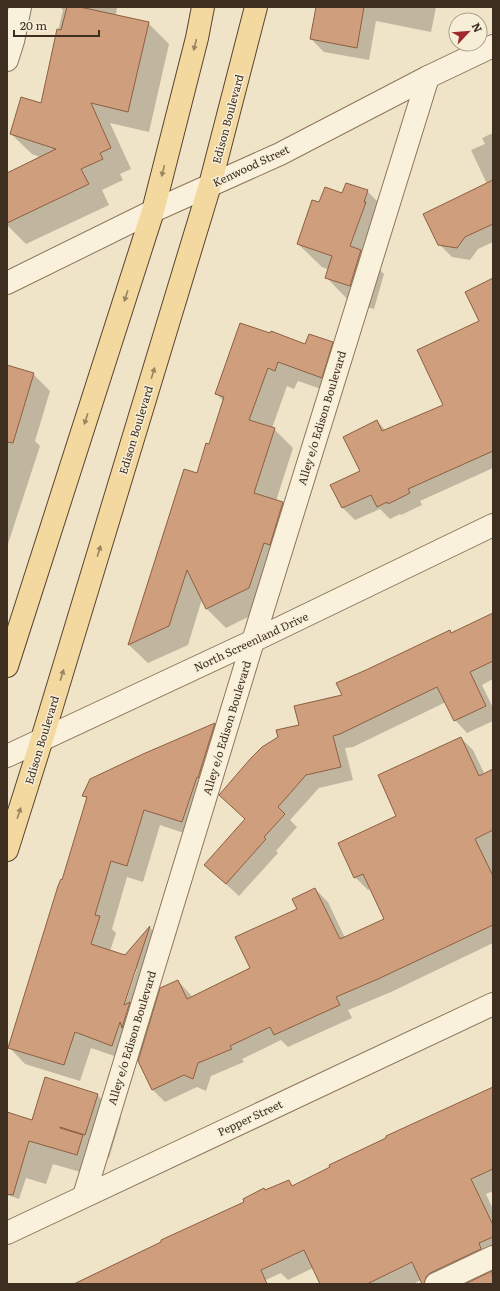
<svg xmlns="http://www.w3.org/2000/svg" width="500" height="1291" font-family="Literata,serif">
  <style>
    .shadow { fill: #0003; fill-rule: evenodd }
    .building { fill: #cf9f7d; stroke: #8d5f41 }
    .lines { fill: none; stroke-linecap: round; stroke-linejoin: round }
    .minor-casing { stroke: #8d765c; stroke-width: 24 }
    .major-casing { stroke: #5b4430; stroke-width: 24 }
    .minor { stroke: #faf1dc; stroke-width: 22 }
    .major { stroke: #f3d9a0; stroke-width: 22 }
    .oneway { fill: #988460 }
    .labels { text-anchor: middle; stroke-width: 3; stroke-linejoin: round; paint-order: stroke }
    .street-label { font-size: 11px; fill: #3d2e20; stroke: #f7eed8 }
  </style>
  <rect width="100%" height="100%" fill="#f0e4c8"/>
  <g class="shadow">
    <polygon points="60,7 117,7 116,15 148,23 169,44 149,132 110,123 131,169 120,174 123,180 102,190 109,205 26,244 7,225 7,173 40,157 32,154 11,134 41,104 63,10"/>
    <polygon points="317,7 436,7 431,32 376,21 369,60 324,52 311,39"/>
    <polygon points="493,133 493,242 478,249 470,260 452,257 439,244 487,184 471,150 485,144 482,138"/>
    <polygon points="367,191 391,215 375,265 384,274 374,309 350,302 327,278 329,270 322,267 298,244 320,204 343,194"/>
    <polygon points="493,279 493,468 420,501 422,505 401,515 400,514 390,519 380,509 355,520 343,508 332,485 361,472 377,421 386,431 444,406 481,321"/>
    <polygon points="332,342 351,362 341,396 298,381 294,389 287,386 272,428 274,429 293,448 276,501 282,503 301,522 289,564 283,562 268,607 226,628 207,609 202,599 188,645 148,663 129,645 185,470 197,474 209,445 223,401 216,393 306,346"/>
    <polygon points="7,366 33,374 50,391 35,441 40,446 7,547"/>
    <polygon points="493,614 493,679 482,685 493,708 493,721 467,733 455,720 446,702 353,747 345,748 353,780 319,788 290,820 297,827 276,851 278,853 239,896 218,877 246,819 300,726 343,696 450,631 452,634"/>
    <path d="M215,724L231,740L199,838L160,825L143,882L127,877L112,929L116,933L110,951L125,956L150,928L166,943L129,1061L91,1048L80,1081L25,1064L9,1047L63,881L87,799L83,795L143,755ZM135,969H137L123,1010H122Z"/>
    <polygon points="461,738 473,750 485,775 493,771 493,943 391,992 348,1010 352,1018 288,1047 281,1040 242,1059 244,1062 211,1076 206,1091 197,1087 165,1102 152,1089 178,981 190,994 192,997 251,969 315,889 328,902 345,938 386,920 371,888 368,890 355,877 397,817"/>
    <polygon points="493,1088 493,1191 486,1194 493,1209 493,1266 427,1284 423,1279 413,1284 321,1284 313,1268 288,1280 281,1273 257,1284 73,1284 245,1202 266,1191 288,1181 293,1186"/>
    <polygon points="97,1095 121,1118 109,1158 101,1155 101,1178 53,1164 46,1184 26,1178 19,1199 7,1195 7,1115 32,1121"/>
  </g>
  <g class="building">
    <polygon points="67,7 80,7 149,22 128,112 91,103 111,148 100,153 103,159 81,169 89,184 7,223 7,173 56,149 10,134 21,97 41,103 57,29 61,30"/>
    <polygon points="316,7 364,7 357,48 310,39"/>
    <polygon points="493,180 493,224 465,237 457,248 438,245 423,214"/>
    <polygon points="346,183 368,190 364,202 366,202 350,246 361,250 350,286 325,278 332,256 297,244 312,200 319,202 325,187 342,193"/>
    <polygon points="493,278 493,451 408,489 410,493 388,504 387,502 377,507 371,495 342,508 330,485 360,471 343,437 377,420 382,431 443,405 417,350 479,321 465,292"/>
    <polygon points="240,323 270,333 271,331 305,344 309,334 333,342 322,378 278,362 275,371 268,368 249,420 275,428 254,493 283,502 270,545 264,543 249,588 206,609 187,570 169,626 128,645 184,469 197,473 206,443 209,444 224,397 215,394"/>
    <polygon points="7,365 34,373 13,443 7,442"/>
    <polygon points="493,613 493,661 470,672 486,706 454,721 437,687 340,734 333,736 341,767 306,775 278,807 285,814 264,837 266,839 226,884 204,865 245,819 219,795 251,758 262,747 278,737 276,730 299,725 294,706 342,695 336,683 366,670 450,630 451,633"/>
    <polygon points="215,723 198,778 197,777 182,822 144,810 127,866 111,861 95,915 100,916 91,944 125,955 150,926 124,1005 130,1002 122,1028 120,1022 112,1046 75,1032 64,1065 8,1048 58,886 61,879 62,880 87,797 82,796 90,779 143,754"/>
    <polygon points="461,737 479,776 493,769 493,830 475,839 493,876 493,925 378,979 336,997 340,1005 274,1035 270,1027 230,1046 232,1049 198,1063 193,1079 184,1075 152,1090 138,1061 160,988 178,980 187,999 250,968 235,937 297,909 292,899 315,888 340,939 384,919 363,874 354,878 338,843 396,816 378,775"/>
    <polygon points="45,1077 98,1094 85,1135 60,1127 60,1128 83,1135 77,1155 29,1141 13,1195 7,1194 7,1112 32,1120"/>
    <polygon points="493,1087 493,1169 471,1179 493,1225 493,1237 479,1243 481,1249 430,1273 426,1277 424,1284 422,1284 412,1262 367,1284 320,1284 304,1250 261,1270 267,1284 74,1284 161,1242 161,1240 244,1202 243,1199 264,1188 265,1190 289,1180 292,1186 330,1167 329,1165 386,1138 386,1136"/>
    <polygon points="492,1271 493,1284 465,1284"/>
  </g>
  <g class="lines">
    <defs>
      <g id="minor">
        <polyline points="7,60 13,41 20,7"/>
        <polyline points="7,283 153,211 280,154 428,77 493,46"/>
        <polyline points="7,756 253,641 493,525"/>
        <polyline points="84,1196 253,641 428,77"/>
        <polyline points="7,1233 493,1004"/>
        <polyline points="436,1284 493,1257"/>
      </g>
      <g id="major">
        <polyline points="7,666 153,211 197,38 203,7"/>
        <polyline points="7,850 42,739 210,185 256,7"/>
      </g>
    </defs>
    <use href="#minor" class="minor-casing"/>
    <use href="#major" class="major-casing"/>
    <use href="#minor" class="minor"/>
    <use href="#major" class="major"/>
  </g>
  <defs><path id="oneway-solid" d="M-6-.8H1V-3.2L6.5 0L1 3.2V.8H-6Z"/></defs>
  <g class="oneway">
    <use href="#oneway-solid" transform="translate(195 45) rotate(104)"/>
    <use href="#oneway-solid" transform="translate(163 171) rotate(104)"/>
    <use href="#oneway-solid" transform="translate(126 296) rotate(108)"/>
    <use href="#oneway-solid" transform="translate(153 373) rotate(-73)"/>
    <use href="#oneway-solid" transform="translate(86 419) rotate(108)"/>
    <use href="#oneway-solid" transform="translate(99 551) rotate(-73)"/>
    <use href="#oneway-solid" transform="translate(62 675) rotate(-73)"/>
    <use href="#oneway-solid" transform="translate(19 813) rotate(-72)"/>
  </g>
  <g class="labels">
    <g class="street-label">
      <text transform="translate(228 119) rotate(-75)" y="4">Edison Boulevard</text>
      <text transform="translate(251 166) rotate(-25)" y="4">Kenwood Street</text>
      <text transform="translate(322 418) rotate(-73)" y="4">Alley e/o Edison Boulevard</text>
      <text transform="translate(136 430) rotate(-73)" y="4">Edison Boulevard</text>
      <text transform="translate(251 642) rotate(-25)" y="4">North Screenland Drive</text>
      <text transform="translate(227 728) rotate(-73)" y="4">Alley e/o Edison Boulevard</text>
      <text transform="translate(42 740) rotate(-73)" y="4">Edison Boulevard</text>
      <text transform="translate(132 1038) rotate(-73)" y="4">Alley e/o Edison Boulevard</text>
      <text transform="translate(250 1118) rotate(-25)" y="4">Pepper Street</text>
    </g>
  </g>
  <rect width="500" height="1291" fill="none" stroke="#3d2e20" stroke-width="16"/>
  <g transform="translate(468 32) rotate(64)"><circle r="19" fill="#f7eed8" stroke="#ada18e"/>
  <path d="M0-3L7 15L0 10L-7 15Z" fill="#9e2a2b"/>
  <text y="-6" font-size="11" font-weight="bold" text-anchor="middle" fill="#3d2e20">N</text>
  </g>
  <path d="M14 30v6h85v-6" fill="none" stroke="#3d2e20" stroke-width="2"/>
  <text x="20" y="30" font-size="12" fill="#3d2e20" stroke="#f7eed8" stroke-width="3" paint-order="stroke">20 m</text>
</svg>
